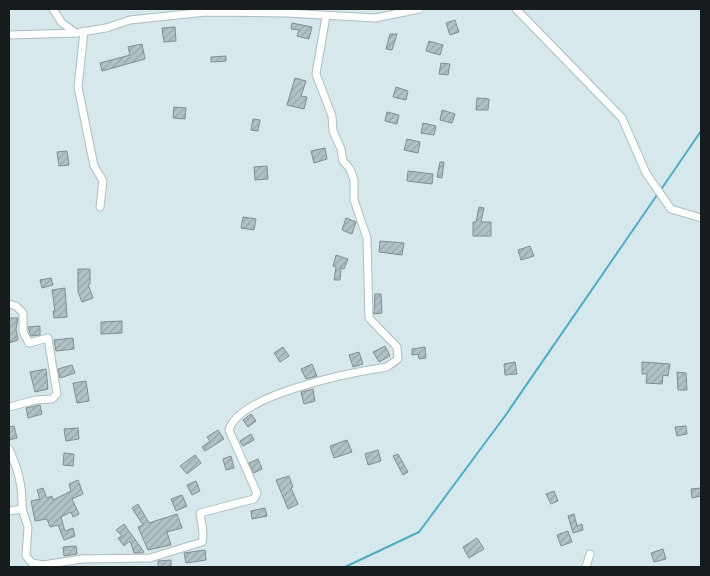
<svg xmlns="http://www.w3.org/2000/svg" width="710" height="576" font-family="'DejaVu Sans',sans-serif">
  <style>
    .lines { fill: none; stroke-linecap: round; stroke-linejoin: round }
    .stream { stroke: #4facc5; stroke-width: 2 }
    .building { fill: url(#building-hatch); stroke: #7e8e92 }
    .street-casing { stroke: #acbcc1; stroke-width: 9 }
    .street { stroke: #fff; stroke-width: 7 }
  </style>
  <defs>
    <pattern id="building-hatch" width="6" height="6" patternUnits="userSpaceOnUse" patternTransform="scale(1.25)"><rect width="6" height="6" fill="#b1c1c6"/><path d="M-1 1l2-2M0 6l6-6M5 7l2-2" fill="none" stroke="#98a5aa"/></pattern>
  </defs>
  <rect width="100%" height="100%" fill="#d7e8ed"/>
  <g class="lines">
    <g class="stream">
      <polyline points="660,191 701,131"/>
      <polyline points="345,567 419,532 505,416 657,195"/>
    </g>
  </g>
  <g class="building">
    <polygon points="455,20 459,32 450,35 446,23"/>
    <polygon points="292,23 312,27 309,39 297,36 299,30 291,29"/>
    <polygon points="175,27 176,41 164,42 162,28"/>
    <polygon points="390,34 397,34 392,50 386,49"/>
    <polygon points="429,41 443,45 440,55 426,51"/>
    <polygon points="142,44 145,59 102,71 100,63 130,55 128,47"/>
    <polygon points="226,56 226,61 211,62 211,57"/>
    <polygon points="441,63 450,64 448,75 439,74"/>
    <polygon points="295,78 306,81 301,96 307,97 304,109 287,105"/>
    <polygon points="396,87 408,91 406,100 393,97"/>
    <polygon points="477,98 489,99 488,110 476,110"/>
    <polygon points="174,107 186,108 185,119 173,118"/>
    <polygon points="442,110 455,114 452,123 440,120"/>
    <polygon points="387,112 399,115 397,124 385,121"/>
    <polygon points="253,119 260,120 258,131 251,130"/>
    <polygon points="423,123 436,126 434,135 421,133"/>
    <polygon points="407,139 420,142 418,153 404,150"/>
    <polygon points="325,148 327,159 314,163 311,151"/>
    <polygon points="67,151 69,165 59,166 57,152"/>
    <polygon points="440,162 444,162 442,178 437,177"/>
    <polygon points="267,166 268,179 255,180 254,167"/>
    <polygon points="408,171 433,174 432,184 407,181"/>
    <polygon points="479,207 484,208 481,222 491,222 491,236 473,236 473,222 476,222"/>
    <polygon points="243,217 256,219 254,230 241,228"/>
    <polygon points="346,218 356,222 352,234 342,230"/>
    <polygon points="380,241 404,243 402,255 379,252"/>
    <polygon points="530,246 534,256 521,260 518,250"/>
    <polygon points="336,255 348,259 344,269 341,268 340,280 334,280 336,267 333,266"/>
    <polygon points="78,269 90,269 90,284 88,284 93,298 82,302 78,292"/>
    <polygon points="51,278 53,285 42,288 40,280"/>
    <polygon points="65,288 67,317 54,318 53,311 55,311 52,290"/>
    <polygon points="375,294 381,294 382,313 374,314"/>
    <polygon points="9,318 18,318 16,329 18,340 9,343"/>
    <polygon points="122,321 122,333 101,334 101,322"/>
    <polygon points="40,326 40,335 31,336 28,327"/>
    <polygon points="73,338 74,349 56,351 54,340"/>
    <polygon points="385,346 390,356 379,362 373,352"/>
    <polygon points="283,347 289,356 280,362 274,353"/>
    <polygon points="425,347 426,358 419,359 418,354 412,355 412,349"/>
    <polygon points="359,352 363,364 353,367 349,355"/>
    <polygon points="515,362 517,374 505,375 504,364"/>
    <polygon points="642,362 670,364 668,376 663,375 662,384 646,383 647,374 642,374"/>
    <polygon points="312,364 317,376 306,379 301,369"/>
    <polygon points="72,365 75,373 60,378 58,369"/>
    <polygon points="46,369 48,389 35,392 30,372"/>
    <polygon points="677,372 686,373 687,390 678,390"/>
    <polygon points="86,381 89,401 77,403 73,383"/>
    <polygon points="313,389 315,401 304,404 301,392"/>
    <polygon points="40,405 42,414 28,418 26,408"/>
    <polygon points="251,414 256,421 248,427 243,420"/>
    <polygon points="14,426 17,438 9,440 9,427"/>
    <polygon points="686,426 687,434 677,436 675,427"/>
    <polygon points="78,428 79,439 66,441 64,429"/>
    <polygon points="218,430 224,439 205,451 202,447 210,441 207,437"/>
    <polygon points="251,434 254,440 243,446 240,441"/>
    <polygon points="347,440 352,452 334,458 330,446"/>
    <polygon points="378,450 381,461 368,465 365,454"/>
    <polygon points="64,453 74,454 73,466 63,465"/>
    <polygon points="398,454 408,472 403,475 393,456"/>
    <polygon points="195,455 201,463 187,474 180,466"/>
    <polygon points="231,456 234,468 226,470 223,459"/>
    <polygon points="258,459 262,469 254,473 249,463"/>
    <polygon points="289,476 293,487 291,488 298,504 288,509 276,480"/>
    <polygon points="78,480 83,494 72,499 79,514 73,517 71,512 61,517 65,531 73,528 75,536 64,540 58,525 50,527 47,519 35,521 31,501 40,499 37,490 43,488 47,498 52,496 53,500 71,491 69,484"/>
    <polygon points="196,481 200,491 192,495 187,485"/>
    <polygon points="701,488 701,496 692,498 691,489"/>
    <polygon points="554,491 558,501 551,504 546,494"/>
    <polygon points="182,495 187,506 176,511 171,499"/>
    <polygon points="138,504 149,523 177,514 182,528 167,532 171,545 148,550 138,527 143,525 132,508"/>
    <polygon points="265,508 267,516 252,519 251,511"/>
    <polygon points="574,514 577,526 582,524 583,530 573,533 568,516"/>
    <polygon points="124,524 144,552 142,553 134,553 130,541 124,546 118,538 122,536 116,530"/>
    <polygon points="568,531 572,542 561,546 557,535"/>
    <polygon points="477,538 484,549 469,558 463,547"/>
    <polygon points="76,546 77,554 64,556 63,547"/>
    <polygon points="663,549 666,559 654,562 651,553"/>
    <polygon points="205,550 206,560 186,563 184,553"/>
    <polygon points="171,560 171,567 158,567 158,561"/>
  </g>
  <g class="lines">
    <defs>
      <g id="street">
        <polyline points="53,9 62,23 76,33"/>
        <polyline points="516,9 622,118 646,173 671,209 701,218"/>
        <polyline points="84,31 78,87 94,166 103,181 100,207"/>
        <polyline points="9,35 76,33 106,28 130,20 206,12 287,13 375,18 419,9"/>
        <polyline points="9,304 16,306 23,313 23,332 29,343 48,338 57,394 52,399 36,400 9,407"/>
        <path d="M9,449C18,469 23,486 22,509"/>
        <path d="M9,511L22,509L28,527L26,556L32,563L43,565L82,559L150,558L202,542C205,531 201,524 200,513L254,499L257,493L229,430C239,394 353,372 387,367L398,359L397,347L369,318L367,238L354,200V180L350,169L343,161L341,149L333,131L332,116L316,74L326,16"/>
        <polyline points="586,567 590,554"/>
      </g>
    </defs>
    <use href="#street" class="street-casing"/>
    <use href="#street" class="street"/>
  </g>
  <rect width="710" height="576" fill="none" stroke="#161c1d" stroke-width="20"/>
</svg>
